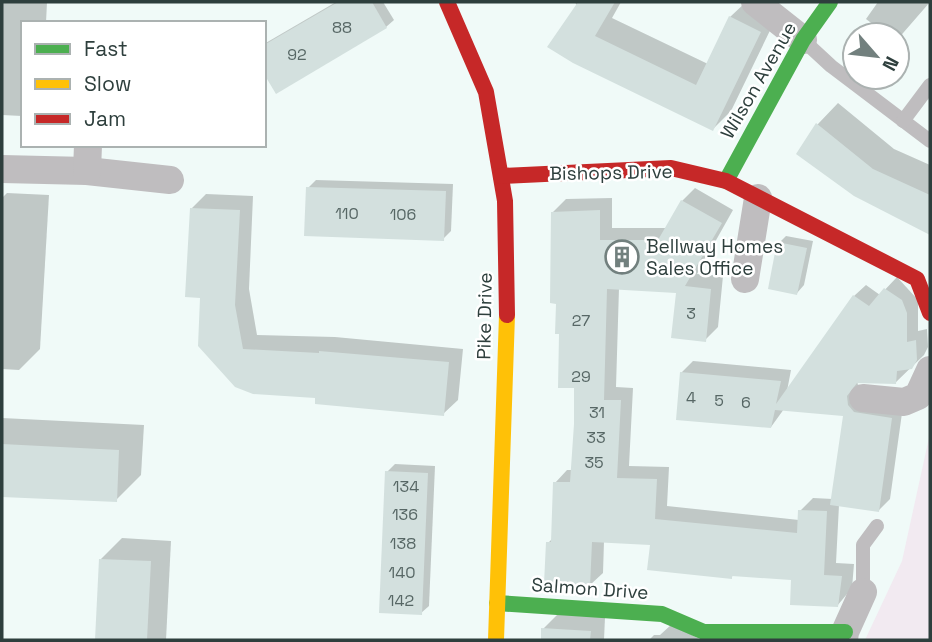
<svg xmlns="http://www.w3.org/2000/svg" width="932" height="642" font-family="'Space Grotesk',sans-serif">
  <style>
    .green { fill: #f2eaf1 }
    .shadow { fill: #0003 }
    .building { fill: #d3e0de }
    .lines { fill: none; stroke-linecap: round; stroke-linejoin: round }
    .lane { stroke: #bfbdbf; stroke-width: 14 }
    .street { stroke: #bfbdbf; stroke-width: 28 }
    .fast { stroke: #4caf50; stroke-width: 16 }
    .slow { stroke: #ffc107; stroke-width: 16 }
    .jam { stroke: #c62828; stroke-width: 16 }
    .labels { text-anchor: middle; stroke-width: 5; stroke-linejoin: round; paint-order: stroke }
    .number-label { font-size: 16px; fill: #576765 }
    .street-label { font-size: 19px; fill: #2e3f3d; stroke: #fff }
    .poi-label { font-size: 19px; fill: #2e3f3d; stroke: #fff; text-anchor: start }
  </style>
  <rect width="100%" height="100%" fill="#f0faf8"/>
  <polygon class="green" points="930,433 930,640 865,640 902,561"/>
  <g class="shadow">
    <polygon points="2,2 47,2 46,23 23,23 22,116 2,115"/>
    <polygon points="336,2 383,2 394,20 386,27 264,70 264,44"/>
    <polygon points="575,2 621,2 612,18 708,64 730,17 746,2 778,14 731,111 713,129 574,61 577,6"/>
    <polygon points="878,2 930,2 897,40 897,35 887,35 866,19"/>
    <polygon points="838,103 894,149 930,165 930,233 855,195 798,153 818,124"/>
    <polygon points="316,180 453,184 451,231 443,239 308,188"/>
    <polygon points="695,188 733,210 697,274 723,276 718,327 705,340 678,292 619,288 616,387 633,388 629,466 669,467 667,506 799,520 800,511 813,498 833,499 845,415 784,409 771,427 681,373 693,361 791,370 787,391 854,296 866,285 880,295 897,277 918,300 918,331 927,329 928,347 924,355 895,383 857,381 860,393 903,406 890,499 878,511 839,505 836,563 854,564 852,588 837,606 793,578 734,574 731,578 652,544 604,541 603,573 590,585 548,543 553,538 555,483 567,470 573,470 576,387 561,333 553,212 566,199 612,198 612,228 667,228 682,201"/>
    <polygon points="7,193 49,195 40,349 19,370 2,369 2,198"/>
    <polygon points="206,194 253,196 249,289 257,335 335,337 463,349 458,400 443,414 317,397 253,393 202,296 192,208"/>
    <polygon points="786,236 813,241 804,285 797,293 779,243"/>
    <polygon points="2,418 144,425 141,475 116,500 2,495"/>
    <polygon points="395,464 435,466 429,606 421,613 387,472"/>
    <polygon points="122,538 171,541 166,640 97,640 101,559"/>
    <polygon points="558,614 605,617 604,640 543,640 543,629"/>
    <polygon points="672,624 701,640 649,640 654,635 660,635"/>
  </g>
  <g class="building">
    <polygon points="338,2 372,2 387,28 276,94 264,74 264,45"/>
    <polygon points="578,2 615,2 595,36 696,85 729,16 761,32 713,131 573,63 547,47"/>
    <polygon points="816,123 873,169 930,195 930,235 854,196 796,154"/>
    <polygon points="306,187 446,191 444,241 304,236"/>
    <polygon points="681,200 722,223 685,286 711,289 706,342 671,338 676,293 607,289 604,400 621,400 617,478 657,479 655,519 797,533 798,510 827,511 824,575 842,576 838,607 790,605 791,580 732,576 732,579 647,570 650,545 592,542 590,587 544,584 546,542 551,542 553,482 570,482 574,424 574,388 558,388 559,334 555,334 556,304 550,303 551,212 600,210 600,240 658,240"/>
    <polygon points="190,208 240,210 235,305 243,349 319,353 319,351 449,362 444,416 315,404 315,398 253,394 235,387 198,346 200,298 185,297"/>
    <polygon points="777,242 807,248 797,295 768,289"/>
    <polygon points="884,288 902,300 907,313 907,342 916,340 917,360 912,369 897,371 896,384 857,383 847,396 848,405 854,412 892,418 879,512 830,505 843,416 775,410 771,428 676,420 680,372 781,381 776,404 853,295 869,306"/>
    <polygon points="2,444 119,450 117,502 2,497"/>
    <polygon points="385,471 428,473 422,615 379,613"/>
    <polygon points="99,559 151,561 147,640 95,640"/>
    <polygon points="541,628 591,631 590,640 541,640"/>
  </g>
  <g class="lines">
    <g class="lane">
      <polyline points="805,42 831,66 930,141"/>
      <polyline points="903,121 930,85"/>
      <polyline points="863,592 863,545 877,526"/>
    </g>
    <g class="street">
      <polyline points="755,2 803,40"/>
      <polyline points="2,169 87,171 170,180"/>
      <polyline points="87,171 88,145"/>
      <polyline points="745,279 758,198"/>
      <polyline points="863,398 904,402 918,396 930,370"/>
      <polyline points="844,640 845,632 863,592"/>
    </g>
    <g class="fast">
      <polyline points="726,181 803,40 830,2"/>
      <polyline points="497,603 662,614 704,632 845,632"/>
    </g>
    <polyline class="slow" points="496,640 507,315"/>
    <g class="jam">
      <polyline points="447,2 486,92 505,201 507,315"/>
      <polyline points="501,176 671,168 726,181 917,279 930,313"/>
    </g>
  </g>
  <defs>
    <symbol id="building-ring" viewBox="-11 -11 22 22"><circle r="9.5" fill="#fff" stroke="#72807e" stroke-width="1.5"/><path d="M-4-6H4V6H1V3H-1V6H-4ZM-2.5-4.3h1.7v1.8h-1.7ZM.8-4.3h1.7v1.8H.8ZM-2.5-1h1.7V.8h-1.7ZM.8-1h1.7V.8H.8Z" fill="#72807e"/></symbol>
  </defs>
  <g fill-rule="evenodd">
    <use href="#building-ring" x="603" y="238" width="38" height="38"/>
  </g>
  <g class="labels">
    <g class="number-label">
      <text x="342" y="33">88</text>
      <text x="297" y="60">92</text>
      <text x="347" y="219">110</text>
      <text x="403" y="220">106</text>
      <text x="691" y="319">3</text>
      <text x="581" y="326">27</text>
      <text x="581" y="382">29</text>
      <text x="691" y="403">4</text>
      <text x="719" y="406">5</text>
      <text x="746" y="408">6</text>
      <text x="597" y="418">31</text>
      <text x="596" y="443">33</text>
      <text x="594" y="468">35</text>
      <text x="406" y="492">134</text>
      <text x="405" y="520">136</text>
      <text x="403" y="549">138</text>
      <text x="402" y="578">140</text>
      <text x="401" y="606">142</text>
    </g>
    <g class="street-label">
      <text transform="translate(758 80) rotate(-60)" y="7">Wilson Avenue</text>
      <text transform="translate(611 172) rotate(-1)" y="7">Bishops Drive</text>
      <text transform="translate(484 316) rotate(-89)" y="7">Pike Drive</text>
      <text transform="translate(590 588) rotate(4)" y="7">Salmon Drive</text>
    </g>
    <g class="poi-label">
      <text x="646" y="253">Bellway Homes<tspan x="646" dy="22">Sales Office</tspan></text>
    </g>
  </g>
  <rect width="932" height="642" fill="none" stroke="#2e3f3d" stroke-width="7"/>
  <rect x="21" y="21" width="245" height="126" fill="#ffffff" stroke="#abb2b1" stroke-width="2"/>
  <rect x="35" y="44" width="35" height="10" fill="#4caf50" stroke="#abb2b1" stroke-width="2"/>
  <text x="84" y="56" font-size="21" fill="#2e3f3d">Fast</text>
  <rect x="35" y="79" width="35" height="10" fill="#ffc107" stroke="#abb2b1" stroke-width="2"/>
  <text x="84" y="91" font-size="21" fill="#2e3f3d">Slow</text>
  <rect x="35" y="114" width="35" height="10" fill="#c62828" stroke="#abb2b1" stroke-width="2"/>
  <text x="84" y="126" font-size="21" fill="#2e3f3d">Jam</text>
  <g transform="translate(876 56) rotate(118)"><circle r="33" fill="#ffffff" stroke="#abb2b1" stroke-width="2"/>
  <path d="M0-5L12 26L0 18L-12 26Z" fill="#72807e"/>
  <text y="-10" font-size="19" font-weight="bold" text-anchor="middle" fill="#2e3f3d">N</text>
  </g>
</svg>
